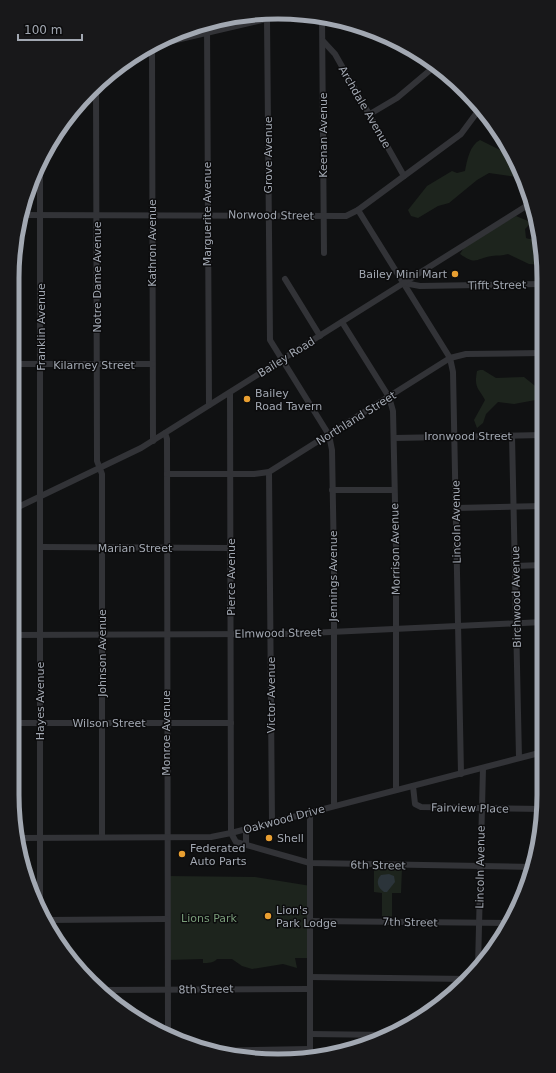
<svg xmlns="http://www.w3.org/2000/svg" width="556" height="1073" font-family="'DejaVu Sans',sans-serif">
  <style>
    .green { fill: #1d241d }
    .water { fill: #2b343a }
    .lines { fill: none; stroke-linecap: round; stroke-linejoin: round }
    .minor { stroke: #323337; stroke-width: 6 }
    .poi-dot { fill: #e99f31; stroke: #0c0c0d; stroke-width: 1.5 }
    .labels { text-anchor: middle; stroke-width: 3; stroke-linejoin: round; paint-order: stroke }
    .street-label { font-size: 11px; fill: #a2a8b2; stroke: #0c0c0d }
    .poi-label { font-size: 11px; fill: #a2a8b2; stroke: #0c0c0d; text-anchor: start }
    .park-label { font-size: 11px; fill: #7a9d7a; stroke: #0c0c0d }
    .rim { fill: none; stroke: #a2a8b2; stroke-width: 5 }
  </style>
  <rect width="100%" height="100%" fill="#101112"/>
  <g class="green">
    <path d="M480,140L512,156L524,178L489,173L477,180L449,203L438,206L418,218L411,216L408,210L427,186L452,171L457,173L465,171C467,160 470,145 480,140Z"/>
    <path d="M516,216L528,221L529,225L525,229L526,238C530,240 534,239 539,236V234L542,243V265L529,264L508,254C502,256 498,255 492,256C476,258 477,266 460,254L465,246Z"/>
    <path d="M480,370H483L496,378L524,377L539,389L541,399L514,404L498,402L486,414L483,423L477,428L474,420L485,400C478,387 474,388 477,371Z"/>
    <polygon points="374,867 402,868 401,893 392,893 392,919 382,919 382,893 374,892"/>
    <path d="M167,876L255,877L311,886L310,958H295L297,968L283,964L252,969L242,966L232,959H217C214,963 208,963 203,963V959L167,960Z"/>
  </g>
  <path class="water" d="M389,874L394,876L395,882L387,892H384C378,888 375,881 381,875Z"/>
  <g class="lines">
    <g class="minor">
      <polyline points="244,14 244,24"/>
      <polyline points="322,17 324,253"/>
      <polyline points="267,19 270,340 329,435 332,450 334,563 334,806"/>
      <polyline points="207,23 209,405"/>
      <polyline points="323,41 335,54 404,176"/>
      <polyline points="152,45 153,441"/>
      <polyline points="146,47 292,13"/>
      <polyline points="96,85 97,461 102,474 102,837"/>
      <polyline points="370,114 397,98 435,66"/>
      <polyline points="358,210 450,358 453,372 461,774"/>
      <polyline points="20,215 346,216 358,210 461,134 481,107"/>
      <polyline points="285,279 320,336"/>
      <polyline points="404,283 420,286 542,284"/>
      <polyline points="342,322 389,397 393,411 396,547 396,790"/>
      <polyline points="12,364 152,364"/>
      <polyline points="230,393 231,833 236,842 310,863 534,867"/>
      <polyline points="165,433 167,439 168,1033"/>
      <polyline points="512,436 519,758"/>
      <polyline points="394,438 542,435"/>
      <polyline points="269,472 272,822"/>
      <polyline points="167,474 254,474 269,472 450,358 466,354 542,353"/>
      <polyline points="332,490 394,490"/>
      <polyline points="456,508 543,506"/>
      <polyline points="12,510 141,448 531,203"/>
      <polyline points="40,547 231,548"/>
      <polyline points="515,566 543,565"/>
      <polyline points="12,635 288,634 543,622"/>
      <polyline points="12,723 231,723"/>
      <polyline points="413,786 415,804 421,807 543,809"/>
      <polyline points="19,838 211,837 231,833 543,752"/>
      <polyline points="246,845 246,829"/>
      <polyline points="40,907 40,159"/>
      <polyline points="47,920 166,919"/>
      <polyline points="311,921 509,923"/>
      <polyline points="478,966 483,768"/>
      <polyline points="310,977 469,979"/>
      <polyline points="102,990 310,989"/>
      <polyline points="310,1034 390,1035"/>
      <polyline points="207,1051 310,1049"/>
      <polyline points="310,1057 310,812"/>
    </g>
  </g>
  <g class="poi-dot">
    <circle cx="455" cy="274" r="4"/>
    <circle cx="247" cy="399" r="4"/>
    <circle cx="269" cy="838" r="4"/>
    <circle cx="182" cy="854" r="4"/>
    <circle cx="268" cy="916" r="4"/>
  </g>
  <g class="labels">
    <g class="street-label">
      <text transform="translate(365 107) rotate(60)" y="4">Archdale Avenue</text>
      <text transform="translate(323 135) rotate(-90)" y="4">Keenan Avenue</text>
      <text transform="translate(268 155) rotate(-90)" y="4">Grove Avenue</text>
      <text transform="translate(207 214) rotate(-90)" y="4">Marguerite Avenue</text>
      <text transform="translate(271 215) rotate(1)" y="4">Norwood Street</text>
      <text transform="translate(152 243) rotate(-90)" y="4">Kathron Avenue</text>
      <text transform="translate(97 277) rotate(-90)" y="4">Notre Dame Avenue</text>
      <text transform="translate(497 285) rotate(-1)" y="4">Tifft Street</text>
      <text transform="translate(41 327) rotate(-90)" y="4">Franklin Avenue</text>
      <text transform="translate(286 357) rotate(-32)" y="4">Bailey Road</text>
      <text x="94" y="369">Kilarney Street</text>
      <text transform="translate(356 418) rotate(-32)" y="4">Northland Street</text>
      <text x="468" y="440">Ironwood Street</text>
      <text transform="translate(456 522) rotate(-91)" y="4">Lincoln Avenue</text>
      <text x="135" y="552">Marian Street</text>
      <text transform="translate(395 549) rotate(-91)" y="4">Morrison Avenue</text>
      <text transform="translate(333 576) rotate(-90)" y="4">Jennings Avenue</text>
      <text transform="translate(231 577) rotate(-90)" y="4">Pierce Avenue</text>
      <text transform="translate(516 597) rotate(-91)" y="4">Birchwood Avenue</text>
      <text transform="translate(278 633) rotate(-1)" y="4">Elmwood Street</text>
      <text transform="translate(102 653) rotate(-90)" y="4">Johnson Avenue</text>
      <text transform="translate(271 695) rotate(-90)" y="4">Victor Avenue</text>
      <text transform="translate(40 701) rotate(-90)" y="4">Hayes Avenue</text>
      <text x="109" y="727">Wilson Street</text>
      <text transform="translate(166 733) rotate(-90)" y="4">Monroe Avenue</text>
      <text transform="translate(470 808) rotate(1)" y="4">Fairview Place</text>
      <text transform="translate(284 819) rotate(-15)" y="4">Oakwood Drive</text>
      <text transform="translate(378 865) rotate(1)" y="4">6th Street</text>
      <text transform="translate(480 867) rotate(-89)" y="4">Lincoln Avenue</text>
      <text transform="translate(410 922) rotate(1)" y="4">7th Street</text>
      <text transform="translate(206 989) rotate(-1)" y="4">8th Street</text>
    </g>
    <g class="poi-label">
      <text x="447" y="278" text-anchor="end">Bailey Mini Mart</text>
      <text x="255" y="397">Bailey<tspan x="255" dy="13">Road Tavern</tspan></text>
      <text x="277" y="842">Shell</text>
      <text x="190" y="852">Federated<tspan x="190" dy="13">Auto Parts</tspan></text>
      <text x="276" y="914">Lion's<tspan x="276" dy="13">Park Lodge</tspan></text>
    </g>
    <g class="park-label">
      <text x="209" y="922">Lions Park</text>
    </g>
  </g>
  <path d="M0 0H556V1073H0ZM278 19H278A259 259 0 0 1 537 278V795A259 259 0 0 1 278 1054H278A259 259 0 0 1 19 795V278A259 259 0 0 1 278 19Z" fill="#18181a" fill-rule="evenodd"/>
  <path class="rim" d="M278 19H278A259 259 0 0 1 537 278V795A259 259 0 0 1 278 1054H278A259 259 0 0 1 19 795V278A259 259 0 0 1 278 19Z"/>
  <path d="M18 34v6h64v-6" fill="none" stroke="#a2a8b2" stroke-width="2"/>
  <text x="24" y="34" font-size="12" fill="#a2a8b2" stroke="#0c0c0d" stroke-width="3" paint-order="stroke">100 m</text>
</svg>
